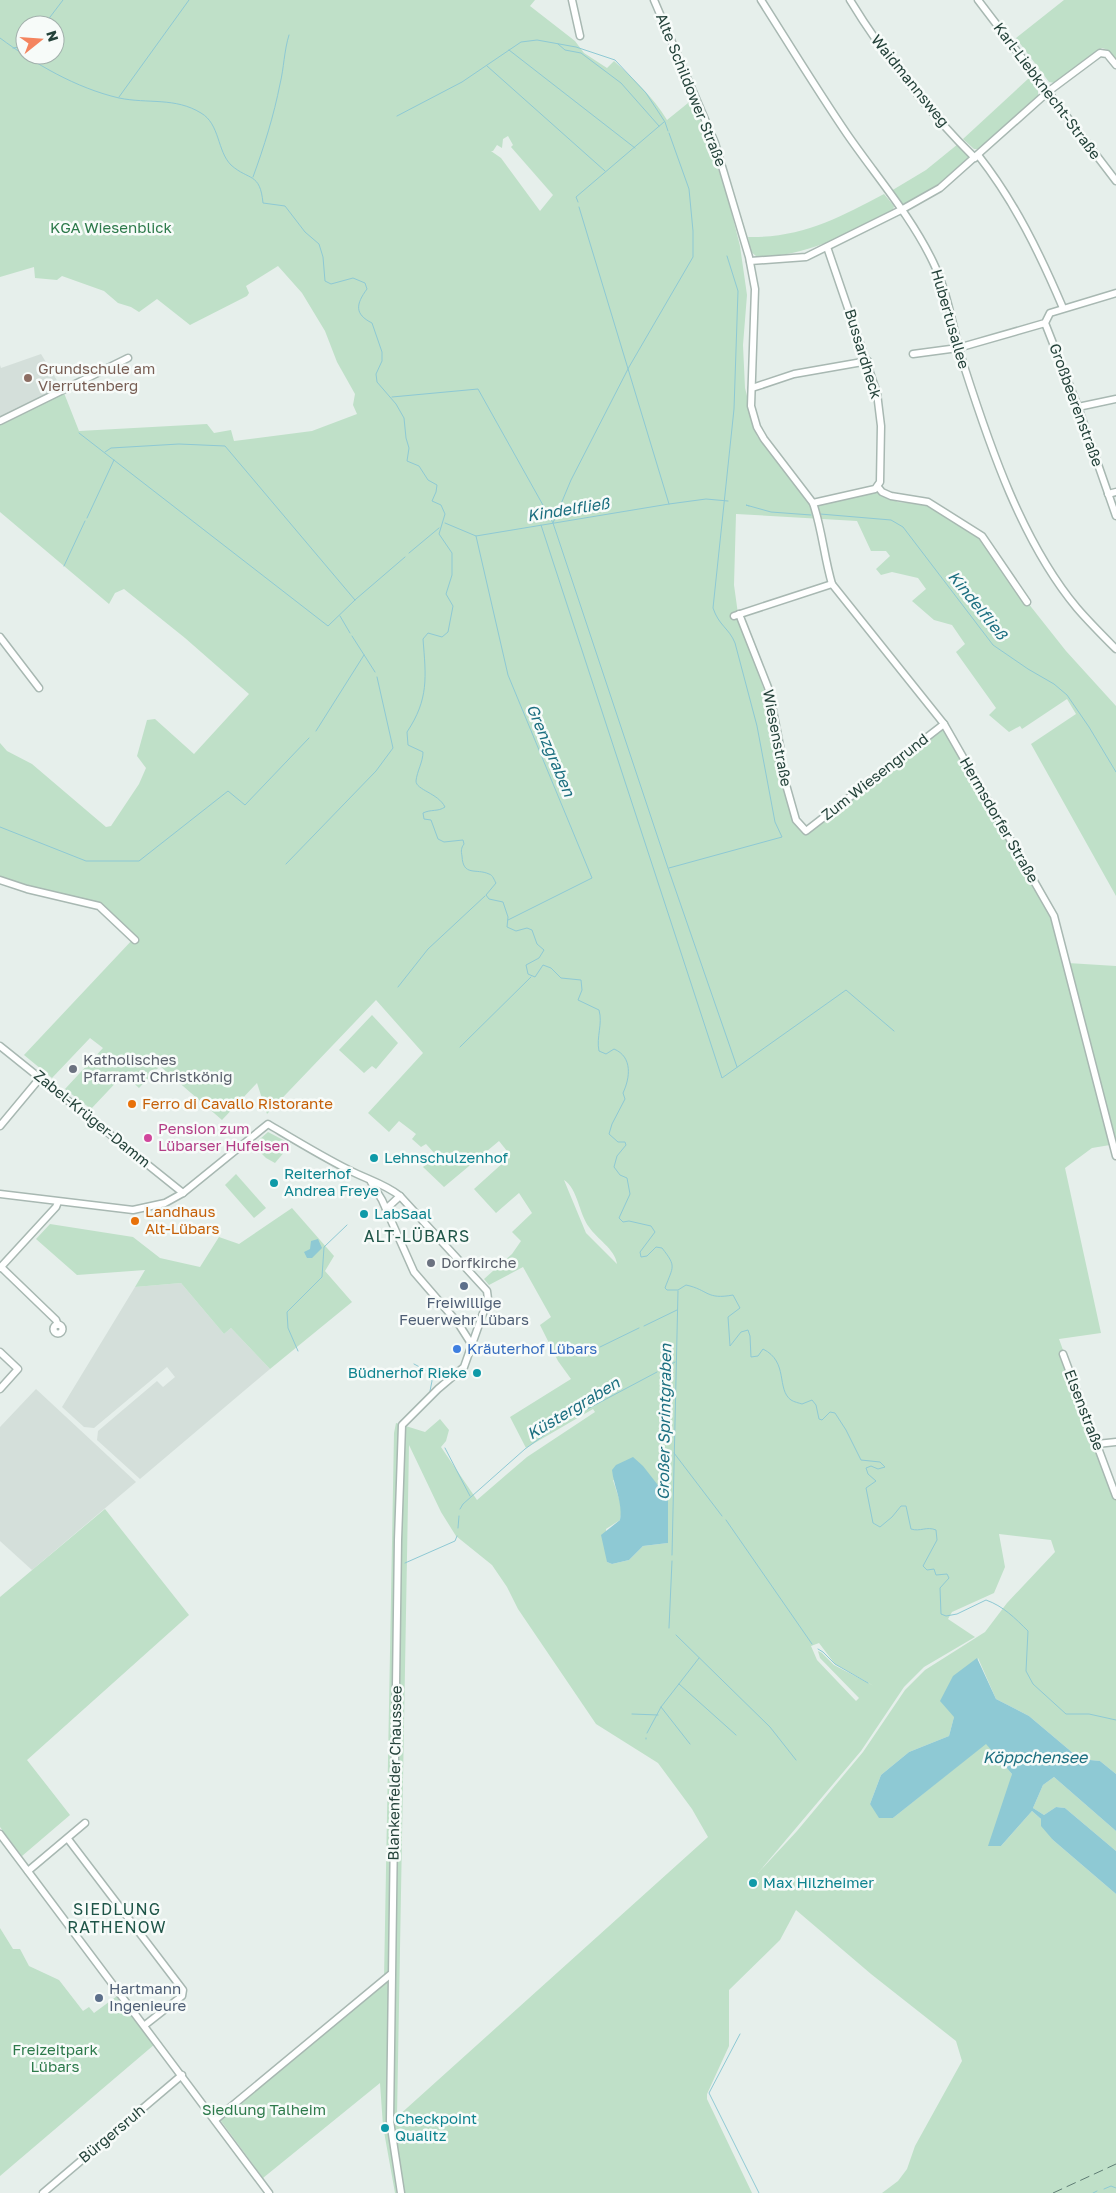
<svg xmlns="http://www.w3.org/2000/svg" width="1116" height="2193" font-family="'Golos Text',sans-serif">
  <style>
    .built { fill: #d4dfda }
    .green { fill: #bfe0c8; fill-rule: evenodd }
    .water { fill: #8ec9d4 }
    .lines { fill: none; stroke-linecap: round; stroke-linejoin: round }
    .stream { stroke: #8ec9d4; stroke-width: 1 }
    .minor-casing { stroke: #a8b8b2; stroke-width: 9 }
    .minor { stroke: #fff; stroke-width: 6 }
    .rail { stroke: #5f7d75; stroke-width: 1; stroke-dasharray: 10 5; stroke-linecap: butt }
    .education-dot { fill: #8d6e63; stroke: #f7fbf9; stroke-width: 2 }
    .worship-dot { fill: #6b7280; stroke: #f7fbf9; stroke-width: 2 }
    .food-dot { fill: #e8710a; stroke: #f7fbf9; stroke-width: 2 }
    .hotel-dot { fill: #d1479c; stroke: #f7fbf9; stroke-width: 2 }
    .culture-dot { fill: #0f9aa8; stroke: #f7fbf9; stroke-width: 2 }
    .service-dot { fill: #5c6f8a; stroke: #f7fbf9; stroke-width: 2 }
    .shop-dot { fill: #3f7fe0; stroke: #f7fbf9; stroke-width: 2 }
    .labels { text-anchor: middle; stroke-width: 5; stroke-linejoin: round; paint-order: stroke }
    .street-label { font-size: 15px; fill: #24423a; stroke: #f7fbf9 }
    .park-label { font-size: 15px; fill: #2d7a4b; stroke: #f7fbf9 }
    .education-label { font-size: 15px; fill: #785e54; stroke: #f7fbf9; text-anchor: start }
    .worship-label { font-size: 15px; fill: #5b616d; stroke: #f7fbf9; text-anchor: start }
    .food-label { font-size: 15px; fill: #c56008; stroke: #f7fbf9; text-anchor: start }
    .hotel-label { font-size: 15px; fill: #b23c85; stroke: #f7fbf9; text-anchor: start }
    .culture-label { font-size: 15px; fill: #0d838f; stroke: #f7fbf9; text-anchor: start }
    .service-label { font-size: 15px; fill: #4e5e75; stroke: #f7fbf9 }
    .shop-label { font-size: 15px; fill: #366cbe; stroke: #f7fbf9; text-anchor: start }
    .water-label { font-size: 16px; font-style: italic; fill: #1c6f80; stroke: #f7fbf9 }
    .neighbourhood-label { font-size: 16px; letter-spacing: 1px; fill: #1f5548; stroke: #f7fbf9 }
  </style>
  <rect width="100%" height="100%" fill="#e6efeb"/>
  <g class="built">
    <polygon points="41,354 61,387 0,418 0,365 1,368"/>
    <polygon points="181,1283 224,1334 231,1328 270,1369 140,1479 97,1440 98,1431 157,1381 163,1387 175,1377 167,1367 94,1428 84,1427 62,1407 135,1287"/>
    <polygon points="36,1389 136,1482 32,1570 0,1541 0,1427"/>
  </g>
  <g class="green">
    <path d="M0,0H535L530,6L575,41L584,53L607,68L614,61C634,79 653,97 667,120L693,99L726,191L740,246L747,295L743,345L745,388L757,436L813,508L831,500L877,491L898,502L930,505L982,538L1028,603L1066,651L1116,706V896L1031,744L1076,714L1067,699L1022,729L1020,726L1009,732L989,715L996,708L956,652L965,644L952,625L934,620L912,601L926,589L918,578L892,572L881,575L876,569L890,556L886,551H871L857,521L736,514L734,585L738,614L771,710L779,745L775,752L795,821L804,831L944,724L1054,916L1068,963L1116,966V1144L1092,1148L1065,1168L1101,1333L1059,1339L1116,1496V1774L1100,1761L1080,1759L1029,1716L996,1699L978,1658L954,1717L949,1736L909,1752L881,1775L870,1804L893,1818L986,1743L1012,1774L1001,1846L1032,1811L1041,1819L1053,1840L1116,1894V2193H882L898,2181L907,2169L915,2146L962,2061L956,2041L871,1974L796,1910L780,1940L729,1990V2046L707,2094V2099L752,2193H395L383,2126L380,2083L263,2178L218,2117L384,1980L394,1433L396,1423L425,1432L440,1419L449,1430L446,1441L441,1447L477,1500L527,1457L595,1412L593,1409L526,1448L510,1417L571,1379L558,1361L540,1325L551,1317L523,1267L489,1285L484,1279L512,1254L521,1241L512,1232L532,1213L519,1193L496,1213L474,1189L505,1161L503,1158L507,1151L499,1141L444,1187L423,1167L436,1155L426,1144L421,1147L412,1139L416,1134L399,1121L389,1132L368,1113L423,1053L376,1000L267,1114L257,1083L222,1120L160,1066L139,1088L124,1074L91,1109L65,1089L103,1048L90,1038L52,1078L24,1055L134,938L104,907L0,877V743L7,751L32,764L106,827L111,826L139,784L146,768L137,756L147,720L155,719L194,754L249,694L185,638L124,589L115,593L109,604L0,512V425L64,393L79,431L207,424L214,433L231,430L234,441L312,431L357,414L353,405L355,394L337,362L325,331L302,293L278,266L246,286L249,293L247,296L190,325L157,299L139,312L131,307L118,303L104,291L62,276L57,280L35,278L34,267L0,277ZM25,25H55V55H25ZM508,136L513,145L511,147L553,195L540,211L501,158L491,151H493L497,145L502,148L503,139ZM564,1180C578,1189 579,1214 589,1227C597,1239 615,1249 617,1264L586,1233ZM409,1445L441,1512L456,1536L492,1565L507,1587L518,1609L596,1724L658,1763L692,1809L708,1837L397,2117ZM613,1480L668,1498V1543L643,1546L629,1560L612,1564L607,1562L606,1529L620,1520L622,1508ZM999,1534L1051,1540L1055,1552L1007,1603L985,1632L925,1670L905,1690L863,1752L797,1831L758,1873L861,1751L904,1687L924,1667L975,1637L948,1619L952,1612L994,1593L1005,1567ZM819,1643L835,1664L874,1686L834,1665L822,1653L818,1651L820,1658L859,1698L856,1701L817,1660L811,1646Z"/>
    <polygon points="1064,0 1116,0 1116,59 1108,50 1102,48 1055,83 1049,82 1016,38"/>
    <polygon points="1029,78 1038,90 1038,96 980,149 974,149 963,139"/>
    <polygon points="958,144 968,155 968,160 937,185 906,204 900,203 891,191 926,170"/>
    <path d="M884,194L894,206L893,211C849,233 806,258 756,256L751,252L748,237C801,238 839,218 884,194Z"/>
    <polygon points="372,1015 398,1043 376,1069 372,1066 364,1073 339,1050"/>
    <polygon points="268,1132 291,1144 275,1163 266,1158 253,1145"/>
    <polygon points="236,1174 266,1208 254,1218 225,1185"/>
    <polygon points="292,1208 334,1256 325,1271 352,1302 270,1369 231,1328 224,1334 181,1283 135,1287 145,1270 77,1275 36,1239 50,1224 133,1237 160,1258 200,1267 219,1237 239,1244"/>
    <polygon points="105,1509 189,1615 27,1760 70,1815 22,1856 0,1827 0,1597"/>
    <polygon points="1054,1777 1116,1831 1116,1851 1065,1808 1056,1807 1044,1815 1033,1808 1043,1785"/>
    <polygon points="0,1928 13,1949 20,1949 29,1966 59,1980 83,2011 89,2007 94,2013 117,1996 155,2044 0,2176"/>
  </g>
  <g class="water">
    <polygon points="318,1239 322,1248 312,1258 307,1258 304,1252 310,1249 311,1241"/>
    <path d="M633,1457L643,1466L668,1498V1543L643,1546L629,1560L612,1564L607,1562L601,1535L620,1520C623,1502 614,1488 612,1470L616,1465Z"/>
    <polygon points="977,1658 996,1699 1029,1716 1080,1759 1100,1761 1116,1774 1116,1831 1054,1777 1043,1785 1033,1808 1044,1815 1056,1807 1065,1808 1116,1851 1116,1894 1053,1840 1041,1826 1041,1819 1032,1811 1001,1846 988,1846 1012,1774 986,1744 893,1818 879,1818 870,1804 881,1775 909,1752 949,1736 954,1717 940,1701 953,1676"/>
  </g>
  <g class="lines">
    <g class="stream">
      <polyline points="44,25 63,0"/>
      <path d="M0,38C35,64 76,88 119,98C148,104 175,97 201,113C220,124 217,151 231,165C249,181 260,172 263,203L285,206L305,232L319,244L323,257L325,281L331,284L353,278L365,283L367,289C356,304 354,314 372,323L382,352V361L376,374L377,382L396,404L404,418L406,438L409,448L407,461L419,466L428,480L437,485L436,492L432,501L441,505L445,514L439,534L452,553V575L446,594L453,606L448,632L442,637L428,633L423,639C426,677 429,699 407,732L408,745L423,752C423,762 417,771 416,781C416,790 438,793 445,807C438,812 431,809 423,813L424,819L431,820L438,839L444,842L463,840L464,844C461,848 461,851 462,856C463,877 476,868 489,874C493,875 494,880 496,883L486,895L489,899L503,902L508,917L507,927L516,931L527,928L532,930L537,944L544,950L539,958L526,965L528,974L535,977L543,965L551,968L561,978L581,980L582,990L578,1000L599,1010C603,1024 596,1037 599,1051L606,1054L614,1049C633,1057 630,1078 623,1093L625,1099L612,1124L609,1134L618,1142H625L626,1145L617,1156L614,1167L620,1175L627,1178L630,1194L619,1218L623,1222L629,1221L651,1226L655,1232L640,1252L641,1257L647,1256L656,1247L662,1248C677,1267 673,1266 665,1288L667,1290H678L686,1285C709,1290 706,1300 733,1295L740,1308L728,1317L730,1346L741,1332L748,1330L750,1336L751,1357L758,1356L763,1349C789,1362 776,1389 791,1400C794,1402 799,1403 802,1404L812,1400L816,1405L819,1419L822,1420L830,1412L835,1413L846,1430L861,1460L880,1462L885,1467L878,1469L871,1466L866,1468L868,1474L876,1481L866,1488L873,1523L880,1527L892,1517L901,1506H906L911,1529C920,1532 927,1526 936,1530L937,1540L923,1566L927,1570L934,1569L936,1575L947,1574L949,1578L940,1588L941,1614L946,1616L957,1614L986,1600C1003,1606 1015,1618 1028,1631L1026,1671L1033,1684L1066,1714H1089L1116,1720"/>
      <polyline points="558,44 565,50 581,53 621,83 659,126"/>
      <polyline points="13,48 25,46"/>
      <polyline points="509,50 635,148"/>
      <polyline points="487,66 605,171"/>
      <polyline points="119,97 189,0"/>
      <polyline points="397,116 462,82 521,42 537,40 576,47 615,60 646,93 665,122 668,131"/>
      <path d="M253,177C264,147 274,115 280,84C284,68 284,51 289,35"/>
      <polyline points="578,202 576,197 664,122"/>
      <polyline points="579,207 669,504"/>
      <polyline points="392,397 478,389 553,523 668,868 737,1067"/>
      <polyline points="79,433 328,626 356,599 405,557"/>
      <polyline points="105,452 111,448 179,444 225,446 355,600"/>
      <polyline points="749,506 746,505 771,512 811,515"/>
      <polyline points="820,514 891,520 903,527 993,645 1028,669 1054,684 1067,695 1089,727 1116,772"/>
      <polyline points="87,518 114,460"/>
      <polyline points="445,523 476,536 669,504 706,499 728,501"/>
      <polyline points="553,523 571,480 629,367 693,257 693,231 689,189 669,133"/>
      <polyline points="541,525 722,1078 846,990 894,1031"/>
      <polyline points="476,536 508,675 592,878 508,920"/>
      <polyline points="409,553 439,528"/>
      <polyline points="64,566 85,521"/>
      <polyline points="340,616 350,633"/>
      <polyline points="352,636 375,672"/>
      <polyline points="316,731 364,655"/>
      <polyline points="0,827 86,861 139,861 228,791 245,805 309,738"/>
      <polyline points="286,864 376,771 393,748 377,677"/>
      <path d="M669,868L782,837L775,822L757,726L735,643C729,628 719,626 713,608L734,409L738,291L727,256"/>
      <polyline points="398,987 428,949 485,896"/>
      <polyline points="460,1047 531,977"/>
      <polyline points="644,1326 677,1310"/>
      <polyline points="600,1347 639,1328"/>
      <polyline points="298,1351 288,1328 287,1312 322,1277 324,1247 347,1225"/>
      <polyline points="414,1364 429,1372 432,1381 430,1391"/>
      <polyline points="661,1370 675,1362"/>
      <polyline points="445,1448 470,1496"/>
      <polyline points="674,1453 722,1516"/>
      <polyline points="460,1509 463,1504 525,1449 561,1423 657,1372"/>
      <polyline points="726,1520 812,1644"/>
      <polyline points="458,1528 459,1516"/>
      <polyline points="672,1555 678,1291"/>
      <polyline points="405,1563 455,1541 457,1536"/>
      <polyline points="669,1628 672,1561"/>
      <polyline points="676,1635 770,1727 796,1760"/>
      <polyline points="818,1649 823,1652 835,1664 868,1683"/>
      <polyline points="679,1684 736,1735"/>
      <polyline points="661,1707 690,1744"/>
      <polyline points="632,1714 658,1715"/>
      <polyline points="647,1733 661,1707 699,1658"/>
      <polyline points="646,1739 646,1738"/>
      <polyline points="740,2034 709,2093 759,2193"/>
      <polyline points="1104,2189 1111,2186 1116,2188"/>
      <polyline points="1093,2193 1097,2191"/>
    </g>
    <defs>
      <g id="minor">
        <polyline points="572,0 580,36"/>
        <path d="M654,0L715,143L749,257L755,289L751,406L757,427L764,439L813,503C822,529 824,557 832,584L944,724L1054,916L1116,1156"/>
        <path d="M761,0C789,44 817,90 847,134C876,176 911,216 933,262C949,295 953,331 964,366C990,447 1022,542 1077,608C1089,622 1103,636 1116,649"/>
        <path d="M850,0C882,53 931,115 975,158"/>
        <polyline points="978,0 1116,181"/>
        <path d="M978,155C1015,202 1040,254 1063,308"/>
        <polyline points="750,261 806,257 901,210 940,188 1049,91 1100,53 1107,54 1116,65"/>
        <polyline points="1045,323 1078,407 1116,516"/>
        <polyline points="913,354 958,348 1045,323 1050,313 1116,293"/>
        <polyline points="752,388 794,374 868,361"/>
        <polyline points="1078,407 1116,399"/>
        <polyline points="0,421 128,358"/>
        <polyline points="878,487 882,492 891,496 928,502 982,536 1027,602"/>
        <polyline points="1108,494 1116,492"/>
        <polyline points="813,503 875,489 880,482 881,426 877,393 827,247"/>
        <polyline points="739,614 769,690 780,746 777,753 796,820 806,831 944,724"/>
        <polyline points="734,616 832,584"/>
        <polyline points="0,637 39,688"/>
        <polyline points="0,880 27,889 99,906 135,940"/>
        <polyline points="0,1046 183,1193"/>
        <polyline points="0,1126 40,1078"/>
        <polyline points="371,1182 382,1200 414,1272 458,1323 472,1345"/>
        <path d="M0,1194L133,1210L165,1203L183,1193L268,1124C295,1140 321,1156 349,1170C366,1179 385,1184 400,1196L487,1291L488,1299L464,1367L438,1389L402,1425L398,1540L390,2121L401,2193"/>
        <polyline points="386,1209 400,1196"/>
        <polyline points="1,1267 56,1320 58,1325"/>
        <polyline points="0,1268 56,1207 58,1202"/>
        <circle cx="58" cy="1329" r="4.5"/>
        <polyline points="0,1352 18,1369 0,1389"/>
        <polyline points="1063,1354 1116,1496"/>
        <polyline points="1097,1444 1116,1442"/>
        <polyline points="0,1834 269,2193"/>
        <polyline points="68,1839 183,1990 182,1996 145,2025"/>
        <polyline points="28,1871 85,1823"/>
        <polyline points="215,2120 391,1974"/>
        <polyline points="43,2193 182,2075"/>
      </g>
    </defs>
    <use href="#minor" class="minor-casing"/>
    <use href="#minor" class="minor"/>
    <polyline class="rail" points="1053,2193 1116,2164"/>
  </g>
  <circle class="education-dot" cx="28" cy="378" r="5"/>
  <g class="worship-dot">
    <circle cx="73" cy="1069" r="5"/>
    <circle cx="431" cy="1263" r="5"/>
  </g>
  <g class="food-dot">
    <circle cx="132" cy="1104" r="5"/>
    <circle cx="135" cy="1221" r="5"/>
  </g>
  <circle class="hotel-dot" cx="148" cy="1138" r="5"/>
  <g class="culture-dot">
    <circle cx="374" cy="1158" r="5"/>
    <circle cx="274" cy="1183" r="5"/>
    <circle cx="364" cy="1214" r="5"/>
    <circle cx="477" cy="1373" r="5"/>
    <circle cx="753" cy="1883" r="5"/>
    <circle cx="385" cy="2128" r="5"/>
  </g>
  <g class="service-dot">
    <circle cx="464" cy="1286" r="5"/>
    <circle cx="99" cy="1998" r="5"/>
  </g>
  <circle class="shop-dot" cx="457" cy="1349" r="5"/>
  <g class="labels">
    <g class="street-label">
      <text transform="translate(910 81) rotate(51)" y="5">Waidmannsweg</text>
      <text transform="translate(691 90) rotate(68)" y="5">Alte Schildower Straße</text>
      <text transform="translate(1047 91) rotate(53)" y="5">Karl-Liebknecht-Straße</text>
      <text transform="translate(950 319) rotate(74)" y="5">Hubertusallee</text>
      <text transform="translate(863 354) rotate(73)" y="5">Bussardheck</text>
      <text transform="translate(1076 405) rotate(70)" y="5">Großbeerenstraße</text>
      <text transform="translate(777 738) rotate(79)" y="5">Wiesenstraße</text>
      <text transform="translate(875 777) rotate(-38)" y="5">Zum Wiesengrund</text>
      <text transform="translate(999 820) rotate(60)" y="5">Hermsdorfer Straße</text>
      <text transform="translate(92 1119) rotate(39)" y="5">Zabel-Krüger-Damm</text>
      <text transform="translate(1084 1410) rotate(69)" y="5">Elsenstraße</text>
      <text transform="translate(395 1773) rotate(-89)" y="5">Blankenfelder Chaussee</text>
      <text transform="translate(112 2134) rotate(-40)" y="5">Bürgersruh</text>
    </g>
    <g class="park-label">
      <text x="111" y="233">KGA Wiesenblick</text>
      <text x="55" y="2055">Freizeitpark<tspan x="55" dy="17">Lübars</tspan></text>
      <text x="264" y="2115">Siedlung Talheim</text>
    </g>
    <g class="education-label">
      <text x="38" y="374">Grundschule am<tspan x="38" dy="17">Vierrutenberg</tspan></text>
    </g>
    <g class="worship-label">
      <text x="83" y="1065">Katholisches<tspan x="83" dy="17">Pfarramt Christkönig</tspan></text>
      <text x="441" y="1268">Dorfkirche</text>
    </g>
    <g class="food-label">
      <text x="142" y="1109">Ferro di Cavallo Ristorante</text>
      <text x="145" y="1217">Landhaus<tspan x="145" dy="17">Alt-Lübars</tspan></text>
    </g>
    <g class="hotel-label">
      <text x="158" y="1134">Pension zum<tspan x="158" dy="17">Lübarser Hufeisen</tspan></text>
    </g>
    <g class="culture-label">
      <text x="384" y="1163">Lehnschulzenhof</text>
      <text x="284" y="1179">Reiterhof<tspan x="284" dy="17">Andrea Freye</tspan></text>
      <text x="374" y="1219">LabSaal</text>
      <text x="467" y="1378" text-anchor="end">Büdnerhof Rieke</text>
      <text x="763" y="1888">Max Hilzheimer</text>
      <text x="395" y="2124">Checkpoint<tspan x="395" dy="17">Qualitz</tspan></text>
    </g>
    <g class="service-label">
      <text x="464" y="1308">Freiwillige<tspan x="464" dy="17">Feuerwehr Lübars</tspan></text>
      <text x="109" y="1994" text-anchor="start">Hartmann<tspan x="109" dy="17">Ingenieure</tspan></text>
    </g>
    <g class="shop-label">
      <text x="467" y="1354">Kräuterhof Lübars</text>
    </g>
    <g class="water-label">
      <text transform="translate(568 509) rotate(-9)" y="6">Kindelfließ</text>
      <text transform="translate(978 605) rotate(51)" y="6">Kindelfließ</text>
      <text transform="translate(551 750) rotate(67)" y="6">Grenzgraben</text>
      <text transform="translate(573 1408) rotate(-31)" y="6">Küstergraben</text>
      <text transform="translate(664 1422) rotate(-89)" y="6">Großer Sprintgraben</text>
      <text x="1035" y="1763">Köppchensee</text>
    </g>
    <g class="neighbourhood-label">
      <text x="417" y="1242">ALT-LÜBARS</text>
      <text x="117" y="1915">SIEDLUNG<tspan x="117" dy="18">RATHENOW</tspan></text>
    </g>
  </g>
  <g transform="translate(40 40) rotate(73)"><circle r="24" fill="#f7fbf9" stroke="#a3b1ad"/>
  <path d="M0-4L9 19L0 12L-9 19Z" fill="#f4845f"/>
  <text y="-8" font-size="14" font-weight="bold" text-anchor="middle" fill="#24423a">N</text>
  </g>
</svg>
